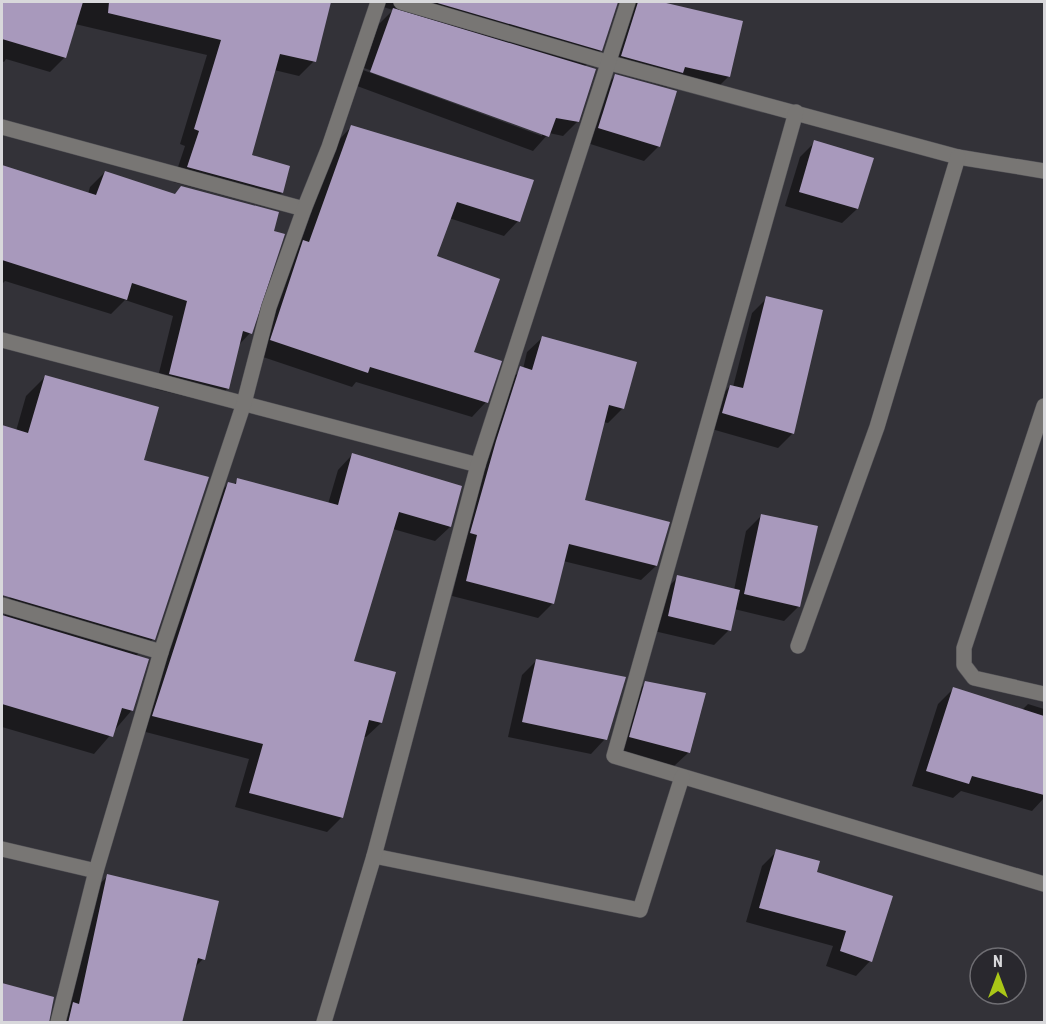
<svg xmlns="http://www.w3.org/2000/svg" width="1046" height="1024" font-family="'Roboto Condensed',sans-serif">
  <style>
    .shadow { fill: #0007; fill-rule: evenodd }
    .building { fill: #a899bc }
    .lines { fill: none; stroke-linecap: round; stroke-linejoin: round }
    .minor-casing { stroke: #515055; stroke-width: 16 }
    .minor { stroke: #787674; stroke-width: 15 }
  </style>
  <rect width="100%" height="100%" fill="#333238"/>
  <g class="shadow">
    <polygon points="2,2 329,2 314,61 299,76 274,70 250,156 282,193 267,207 173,182 185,146 180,144 207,55 75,24 65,57 50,72 6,59 4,62 2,61"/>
    <path d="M381,2H616L601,50L584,67L578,121L563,136L549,133L533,151L357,86L379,24L393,10L380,6ZM364,68L542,132V136L363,70Z"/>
    <polygon points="631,2 655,2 741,22 729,76 714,91 672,82 667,87 607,70"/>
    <polygon points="615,76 659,146 644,161 584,142 600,91"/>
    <polygon points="351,127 518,221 504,236 449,218 435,257 472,353 486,402 472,417 356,382 352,387 257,355 289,256 299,246 337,142"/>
    <polygon points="815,142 857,209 842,223 785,206 800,157"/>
    <polygon points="2,166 88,194 90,187 105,172 250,333 238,346 228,388 213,403 155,389 173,316 125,300 111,314 5,281 2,284"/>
    <polygon points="767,298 793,433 778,448 708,428 716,401 730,386 733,387 752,313"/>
    <polygon points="542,338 623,408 608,423 603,422 584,502 656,566 641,580 563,561 553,603 538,618 452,596 463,550 456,548 506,383 523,369 527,352"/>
    <polygon points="45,377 143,461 153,639 136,656 132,710 94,754 2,727 2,617 4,617 29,532 2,525 2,426 16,431 26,396"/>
    <polygon points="352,455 450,527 435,541 393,529 353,662 381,723 366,737 363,737 342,817 327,832 235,807 249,759 138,730 214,498 228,484 233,485 238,480 328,504 338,470"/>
    <polygon points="761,516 799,606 784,621 734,609 729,630 714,645 654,631 663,592 678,577 734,590 746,531"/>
    <polygon points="537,660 605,739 591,754 508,737 522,675"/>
    <polygon points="646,683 688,753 673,767 616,752 631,697"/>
    <polygon points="953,689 1022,710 1028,704 1044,709 1044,798 1032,811 961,791 953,798 912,786 938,704"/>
    <polygon points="777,851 815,873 870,961 856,976 826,966 833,946 746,922 762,866"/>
    <polygon points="108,876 203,959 193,969 180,1022 56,1022 91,892"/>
    <polygon points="2,985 53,998 48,1022 2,1022"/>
  </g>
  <g class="building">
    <polygon points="2,2 83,2 66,58 2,39"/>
    <polygon points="109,2 331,2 316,62 280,54 252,155 290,166 283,193 187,167 199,131 194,129 221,40 108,13"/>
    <polygon points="434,2 618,2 602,51"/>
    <polygon points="638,2 662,2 743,21 730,77 685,67 683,73 621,56"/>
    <polygon points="393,8 596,69 579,122 556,118 549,137 370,72"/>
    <polygon points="615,74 677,91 660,147 598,128"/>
    <polygon points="351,125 534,180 520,222 457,202 437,256 500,279 474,352 502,361 488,403 370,367 368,373 270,340 303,240 309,242"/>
    <polygon points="814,140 874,158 858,209 799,192"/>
    <polygon points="2,165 96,195 105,171 175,194 181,186 279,212 274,231 285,234 252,334 243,331 229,389 169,374 187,301 132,283 127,300 2,260"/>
    <polygon points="766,296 823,310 794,434 722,413 730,385 743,388"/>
    <polygon points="542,336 637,362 624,409 609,405 585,500 670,522 657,566 569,544 554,604 466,581 477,535 470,533 496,441 520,366 532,370"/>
    <polygon points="45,375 159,407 144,460 209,477 155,640 2,595 2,425 28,433"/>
    <polygon points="352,453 462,486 451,527 399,512 354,661 396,672 382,723 369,720 343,818 249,793 263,744 152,716 228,482 236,484 237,478 338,505"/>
    <polygon points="761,514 818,526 800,607 744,594"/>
    <polygon points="677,575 740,590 731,631 668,616"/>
    <polygon points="2,615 149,659 133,711 122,708 113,737 2,704"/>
    <polygon points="536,659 626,677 607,740 522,722"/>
    <polygon points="645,681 706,693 690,753 629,737"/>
    <polygon points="953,687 1044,716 1044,795 972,776 969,784 926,771"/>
    <polygon points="776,849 820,861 817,872 893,896 872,962 840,951 846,931 759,908"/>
    <polygon points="107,874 219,901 205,960 198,958 182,1023 68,1023 73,1002 79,1004"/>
    <polygon points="2,983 54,997 49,1023 2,1023"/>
  </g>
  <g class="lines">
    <defs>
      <g id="minor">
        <polyline points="401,2 610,63 958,157 1044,171"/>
        <polyline points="796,112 614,756 1044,884"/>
        <polyline points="2,127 304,209"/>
        <polyline points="2,340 478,465"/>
        <polyline points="1044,406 964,648 964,665 974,678 1044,694"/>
        <polyline points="2,605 161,652"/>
        <polyline points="798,646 877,427 958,157"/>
        <polyline points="2,849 96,871"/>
        <polyline points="374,856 640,910 682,777"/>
        <polyline points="58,1022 96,871 161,652 244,403 269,307 304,209 329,147 378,2"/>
        <polyline points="324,1022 374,856 478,465 628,2"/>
      </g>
    </defs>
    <use href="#minor" class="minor-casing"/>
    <use href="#minor" class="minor"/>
  </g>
  <rect width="1046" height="1024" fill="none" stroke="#d8d8db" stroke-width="6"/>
  <g transform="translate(998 976)"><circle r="28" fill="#29282e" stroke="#6f6e73" stroke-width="1.5"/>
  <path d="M0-4.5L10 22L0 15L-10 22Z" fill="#aac717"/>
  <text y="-9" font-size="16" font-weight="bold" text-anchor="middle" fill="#d8d8db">N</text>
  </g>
</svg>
